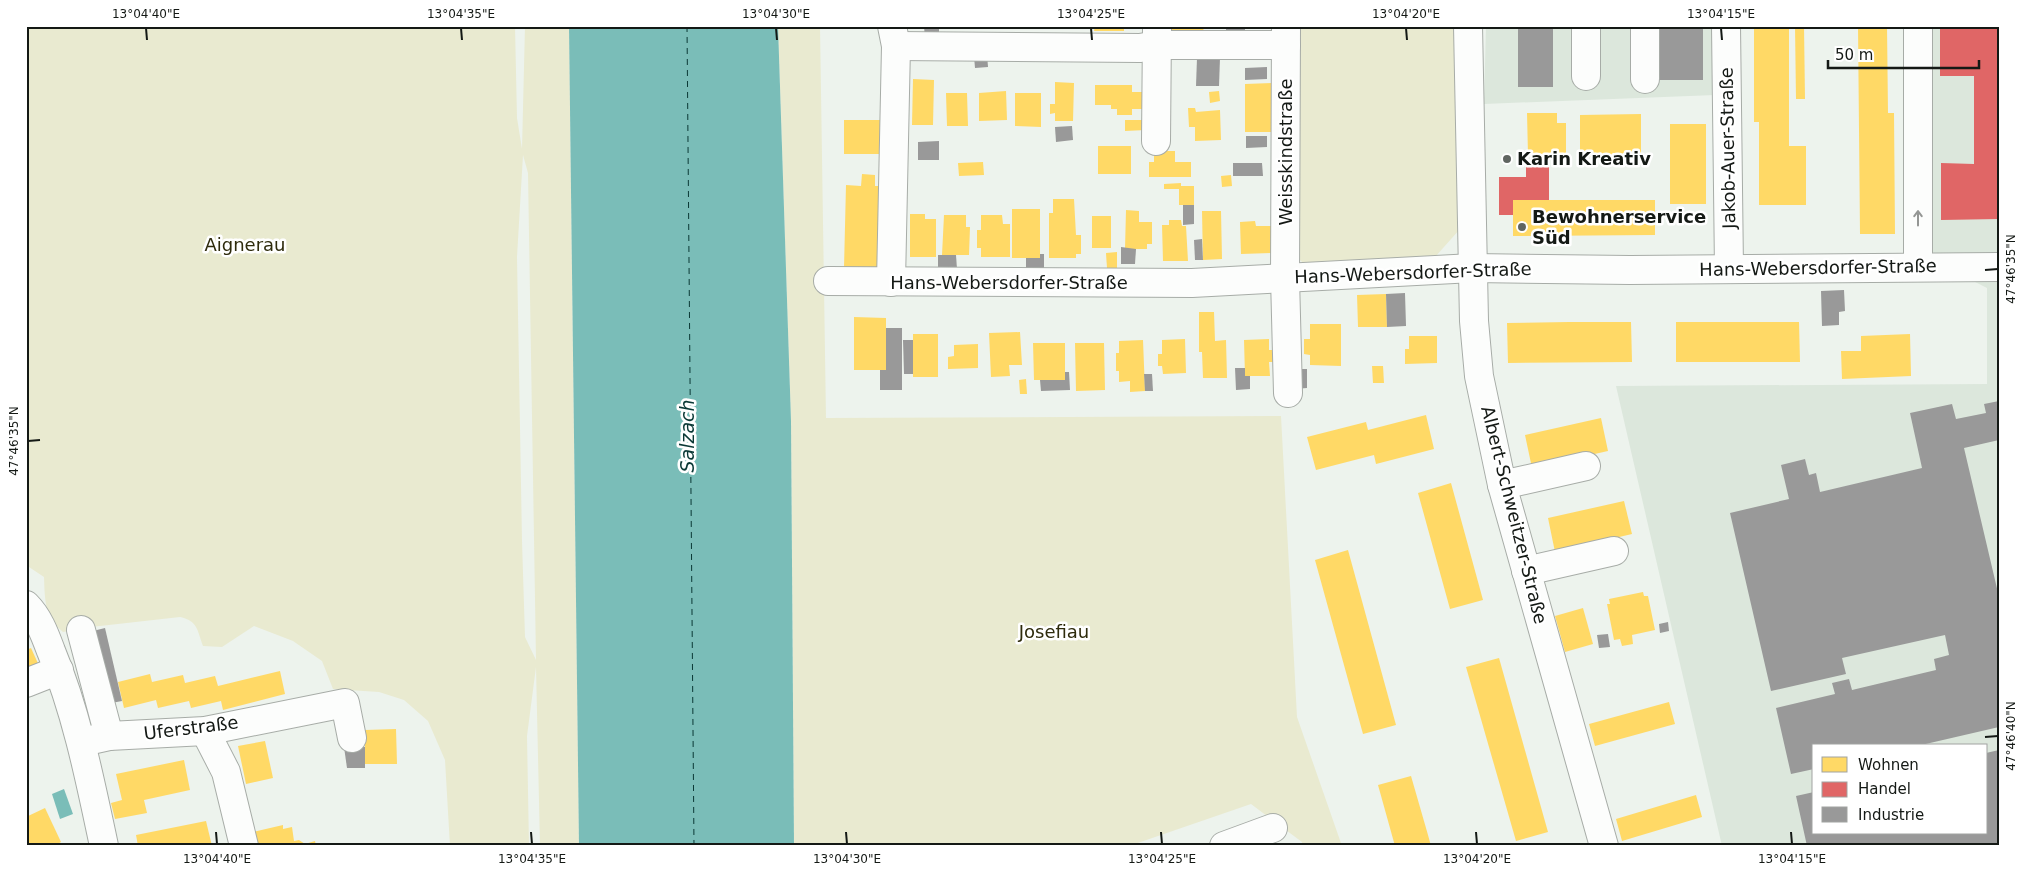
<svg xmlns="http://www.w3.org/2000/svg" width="2025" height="872" font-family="'DejaVu Sans',sans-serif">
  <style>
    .built { fill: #dce7dc; fill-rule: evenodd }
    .green { fill: #e9ead0; fill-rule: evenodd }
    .water { fill: #7abdb8 }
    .homes { fill: #ffd966 }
    .shops { fill: #e06666 }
    .industry { fill: #999 }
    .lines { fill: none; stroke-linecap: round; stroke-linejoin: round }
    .ferry { stroke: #0a3835; stroke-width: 1; stroke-dasharray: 6 5; stroke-linecap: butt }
    .minor-casing { stroke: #a7aca7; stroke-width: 30 }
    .minor { stroke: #fcfdfc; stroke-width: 28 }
    .oneway { stroke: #949694 }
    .ticks { fill: none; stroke: #141915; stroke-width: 2 }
    .poi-dot { fill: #606561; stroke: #fff; stroke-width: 2 }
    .labels { text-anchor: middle; stroke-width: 5; stroke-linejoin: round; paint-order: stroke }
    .street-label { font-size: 18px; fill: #141915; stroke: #fff }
    .poi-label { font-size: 18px; font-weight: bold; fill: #141915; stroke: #fff; text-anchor: start }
    .park-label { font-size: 18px; fill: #2e2b0c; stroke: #fff }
    .water-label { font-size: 19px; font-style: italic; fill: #0a3835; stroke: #fff }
    .neatline { fill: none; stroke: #141915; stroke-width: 2 }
    .ticks-label { font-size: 12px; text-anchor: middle; fill: #141915 }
  </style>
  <rect width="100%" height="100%" fill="#edf3ed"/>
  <g class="built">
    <polygon points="1486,26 1715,26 1715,95 1484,104"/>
    <path d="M1908,26H1999V846H1722L1616,386L1987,384V288L1910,249ZM1814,746H1986V833H1814Z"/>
  </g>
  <g class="green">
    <path d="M26,26H515L517,118L522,149L525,26H569L579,846H540L536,667L527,736L529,846H450L445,760L428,721L404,700L379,692L333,689L322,661L293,641L254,626L222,647L203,646C197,630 198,621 180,617L91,627L63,632C44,616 45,600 44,577L26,565ZM523,155L528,173L536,660L525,637L522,541L517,257Z"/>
    <polygon points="778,26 820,26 826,418 1281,416 1297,717 1342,846 1303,846 1302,842 1251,804 1129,846 794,846 791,421"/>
    <polygon points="1295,26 1459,26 1460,229 1435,257 1306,265 1296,257"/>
  </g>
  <g class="water">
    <polygon points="569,26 778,26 791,421 794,846 579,846"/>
    <polygon points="64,789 73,814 60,819 52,794"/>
  </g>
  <g class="homes">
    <polygon points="1095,26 1124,26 1124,31 1094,31"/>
    <polygon points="1172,26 1203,26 1204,34 1191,34 1191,30 1172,31"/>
    <polygon points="1754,26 1789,26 1789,146 1806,146 1806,205 1759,205 1759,122 1754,122"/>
    <polygon points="1795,26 1804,26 1805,99 1796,99"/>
    <polygon points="1858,26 1887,26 1888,113 1894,113 1895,234 1860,234"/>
    <polygon points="913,79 934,80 933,125 912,125"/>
    <polygon points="1055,82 1074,83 1073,121 1055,121 1055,113 1050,114 1050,104 1055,104"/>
    <polygon points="1272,83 1273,132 1245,132 1245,84"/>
    <polygon points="1095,85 1132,85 1132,92 1143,92 1143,109 1132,109 1132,115 1117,115 1117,109 1111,109 1111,105 1095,105"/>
    <polygon points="1006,91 1007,120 979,121 979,93"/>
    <polygon points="1219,91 1220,101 1210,103 1209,92"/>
    <polygon points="946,93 967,93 968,126 947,126"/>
    <polygon points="1015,93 1041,93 1041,127 1015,126"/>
    <polygon points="1188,108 1195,108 1196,112 1220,110 1221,140 1195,141 1195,127 1189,127"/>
    <polygon points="1527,113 1557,113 1557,123 1566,123 1566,155 1528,155"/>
    <polygon points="1641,114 1641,156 1580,157 1580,115"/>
    <rect x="844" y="120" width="36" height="34"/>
    <polygon points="1125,120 1146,120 1146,130 1125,131"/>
    <rect x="1670" y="124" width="36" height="80"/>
    <rect x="1098" y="146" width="33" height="28"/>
    <polygon points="1154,151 1175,151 1175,162 1191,162 1191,177 1149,177 1149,162 1154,162"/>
    <polygon points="983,162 984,175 959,176 958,163"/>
    <polygon points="862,174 875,175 875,186 881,186 879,269 844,268 846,185 861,186"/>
    <polygon points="1231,175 1232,186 1222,187 1221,176"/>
    <polygon points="1181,183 1181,186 1194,186 1194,205 1179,205 1179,189 1164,189 1164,184"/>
    <polygon points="1053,199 1074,199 1076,235 1081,235 1081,254 1076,254 1076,258 1049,258 1049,213 1053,213"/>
    <polygon points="1513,200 1655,200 1655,235 1513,236"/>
    <rect x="1012" y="209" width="28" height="49"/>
    <polygon points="1126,210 1139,211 1139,222 1152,222 1152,244 1147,244 1147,249 1125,249"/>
    <polygon points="1202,211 1221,211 1222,259 1203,260"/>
    <polygon points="910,214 925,214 925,219 936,219 936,257 910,257"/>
    <polygon points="944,215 966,215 966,227 970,227 969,255 942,255"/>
    <polygon points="981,215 1002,215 1003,224 1010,224 1010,257 981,257 981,248 977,248 977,230 981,230"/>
    <rect x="1092" y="216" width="19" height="32"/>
    <polygon points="1169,220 1181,220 1182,226 1186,226 1188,261 1163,261 1162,225 1169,225"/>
    <polygon points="1255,221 1256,226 1272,226 1271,253 1241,254 1240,222"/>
    <polygon points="1117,252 1117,268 1107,268 1106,253"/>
    <polygon points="1386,294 1387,327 1358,327 1357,295"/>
    <polygon points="1199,312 1214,312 1215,341 1226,340 1227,378 1203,378 1202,352 1199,352"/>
    <polygon points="854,317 886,318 886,370 854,370"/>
    <polygon points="1569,322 1631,322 1632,362 1508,363 1507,323"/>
    <polygon points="1676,322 1799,322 1800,362 1676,362"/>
    <polygon points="1310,324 1341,324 1341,366 1310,365 1310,355 1304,354 1304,339 1310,339"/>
    <polygon points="1020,332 1022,365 1009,365 1010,376 991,377 989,333"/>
    <rect x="913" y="334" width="25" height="43"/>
    <polygon points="1910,334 1911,376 1842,379 1841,351 1861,351 1861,336"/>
    <polygon points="1409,336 1437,336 1437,363 1405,364 1405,349 1409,349"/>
    <polygon points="1185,339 1186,373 1163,374 1162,366 1158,366 1158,354 1162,354 1162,340"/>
    <polygon points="1269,339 1269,350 1273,350 1274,362 1269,362 1270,376 1245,376 1244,340"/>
    <polygon points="1143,340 1145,391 1130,392 1130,381 1119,382 1119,371 1116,371 1116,353 1119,353 1119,341"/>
    <polygon points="1033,343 1065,343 1065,380 1034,380"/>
    <polygon points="1075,343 1104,343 1105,390 1076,391"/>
    <polygon points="978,344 978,368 948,369 948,357 954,356 954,345"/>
    <polygon points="1372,366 1383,366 1384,383 1373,383"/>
    <polygon points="1026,379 1027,394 1020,394 1019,380"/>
    <polygon points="1426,415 1434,449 1376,464 1374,455 1316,470 1307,437 1366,422 1368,430"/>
    <polygon points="1601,418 1608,451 1532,468 1525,435"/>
    <polygon points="1451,483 1483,600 1450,609 1418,493"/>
    <polygon points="1624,501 1632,534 1555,552 1548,518"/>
    <polygon points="1348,550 1396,725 1363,734 1315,560"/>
    <polygon points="1643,592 1644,596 1648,596 1655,630 1632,635 1633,644 1622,646 1620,639 1614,640 1607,604 1610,604 1609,599"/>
    <polygon points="1583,608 1593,644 1565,652 1555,616"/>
    <polygon points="31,648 41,670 26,676 26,650"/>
    <polygon points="1499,658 1548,832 1516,841 1466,667"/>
    <polygon points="280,671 285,694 223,710 221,701 191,708 189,701 158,708 156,700 124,708 118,682 150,674 152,682 183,675 185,683 215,676 218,686"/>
    <polygon points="1669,702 1675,724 1595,746 1589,724"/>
    <polygon points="396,729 397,764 365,764 365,730"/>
    <polygon points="265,741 273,778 246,784 238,746"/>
    <polygon points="184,760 190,790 144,800 147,813 115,819 111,803 122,800 116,774"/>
    <polygon points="1411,776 1428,835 1431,846 1395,846 1378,785"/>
    <polygon points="1696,795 1702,817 1622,841 1616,819"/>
    <polygon points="45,808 61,842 54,846 26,845 26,817"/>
    <polygon points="206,821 212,846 138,846 136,835"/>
    <polygon points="283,825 283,829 292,827 294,841 299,840 305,844 315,841 316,846 256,846 253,832"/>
  </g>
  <g class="shops">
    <polygon points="1940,26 1999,26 1999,219 1941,220 1941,163 1974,164 1974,76 1940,76"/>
    <polygon points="1526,166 1549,166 1549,200 1513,200 1513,215 1499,215 1499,177 1526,177"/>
  </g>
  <g class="industry">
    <polygon points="924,26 939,26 939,39 925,39"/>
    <rect x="1226" y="26" width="19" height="10"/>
    <rect x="1518" y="26" width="35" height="61"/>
    <rect x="1659" y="26" width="44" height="54"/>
    <polygon points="987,54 988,67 975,68 974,56"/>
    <polygon points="1197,58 1220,58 1219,86 1196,86"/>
    <polygon points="1267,67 1267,79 1245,80 1245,68"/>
    <polygon points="1072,126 1073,140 1056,142 1055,127"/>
    <polygon points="1246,136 1267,136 1267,147 1246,148"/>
    <polygon points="939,141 939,160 918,160 918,142"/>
    <polygon points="1233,163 1262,163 1263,176 1233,176"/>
    <polygon points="1183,205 1194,205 1194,224 1183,225"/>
    <polygon points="1202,239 1203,260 1195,260 1194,240"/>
    <polygon points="1121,247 1136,249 1135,264 1121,264"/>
    <polygon points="1040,254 1044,254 1044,270 1026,270 1026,258 1040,258"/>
    <polygon points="938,255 956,255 957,269 938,269"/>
    <polygon points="1844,290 1845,311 1839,312 1839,325 1822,326 1821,291"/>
    <polygon points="1405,293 1406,326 1387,327 1386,294"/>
    <polygon points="886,328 902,328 902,390 880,390 880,370 886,370"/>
    <polygon points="903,340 913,340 913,374 904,374"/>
    <polygon points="1235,368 1245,368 1245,376 1250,376 1250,389 1236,390"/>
    <polygon points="1293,369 1307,369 1307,388 1294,389"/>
    <polygon points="1065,372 1069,372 1070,390 1041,391 1040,380 1065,380"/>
    <polygon points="1144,374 1152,374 1153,391 1145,391"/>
    <polygon points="1999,401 1999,440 1964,448 1999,597 1999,727 1917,746 1814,746 1814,769 1791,774 1776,708 1835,694 1832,683 1849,679 1852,690 1936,670 1934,659 1949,655 1945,635 1842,658 1846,674 1771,691 1730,513 1789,499 1781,465 1805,459 1809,475 1816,473 1820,492 1922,468 1910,413 1952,404 1956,419 1986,413 1984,404"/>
    <polygon points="1668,622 1669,631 1660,633 1659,624"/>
    <polygon points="105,628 122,701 106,704 89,632"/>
    <polygon points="1608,634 1610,647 1599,648 1597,635"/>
    <polygon points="344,747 365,747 365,768 347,768"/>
    <polygon points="1999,750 1999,846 1807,846 1796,796 1814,792 1814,833 1986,833 1986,753"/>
  </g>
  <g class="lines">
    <polyline class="ferry" points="687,26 694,846"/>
    <defs>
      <g id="minor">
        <polyline points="1468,26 1474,321 1479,376 1502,485 1604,846"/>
        <polyline points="1586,26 1586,76"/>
        <polyline points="1726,26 1729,269"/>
        <polyline points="1286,28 1285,278 1288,393"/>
        <polyline points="896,46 1140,48 1157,45 1286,45"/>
        <polyline points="1645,79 1645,26"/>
        <polyline points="1156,141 1157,28"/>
        <polyline points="1918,267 1918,26"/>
        <polyline points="828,281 1192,283 1473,268 1630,270 1999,267"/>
        <polyline points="891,282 896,46 892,26"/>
        <polyline points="1502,485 1586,466"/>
        <polyline points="1526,571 1614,551"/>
        <path d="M26,605C39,618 45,635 51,651C77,714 90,780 104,846"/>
        <polyline points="81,630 109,736"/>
        <polyline points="26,683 59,670"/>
        <polyline points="205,731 226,772 244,846"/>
        <polyline points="82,742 109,736 205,731 345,703 352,738"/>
        <polyline points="1224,846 1273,828"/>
      </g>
    </defs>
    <use href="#minor" class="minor-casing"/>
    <use href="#minor" class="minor"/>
  </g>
  <defs><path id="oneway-shaft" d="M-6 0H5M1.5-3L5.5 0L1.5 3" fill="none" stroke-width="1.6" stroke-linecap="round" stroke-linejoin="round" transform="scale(1.25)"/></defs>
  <use class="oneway" href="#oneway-shaft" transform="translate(1918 218) rotate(-90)"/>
  <path class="ticks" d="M146,28L147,40M461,28L462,40M776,28L777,40M1091,28L1092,40M1406,28L1407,40M1721,28L1722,40M1985,270L1998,269M28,441L40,440M1985,737L1998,736M216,832L217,844M531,832L532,844M846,832L847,844M1161,832L1162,844M1476,832L1477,844M1791,832L1792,844"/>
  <g class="poi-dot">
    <circle cx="1507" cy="159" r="5"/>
    <circle cx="1522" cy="227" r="5"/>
  </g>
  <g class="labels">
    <g class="street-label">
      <text transform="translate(1728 148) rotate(-91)" y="6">Jakob-Auer-Straße</text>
      <text transform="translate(1286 152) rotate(-90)" y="6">Weisskindstraße</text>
      <text transform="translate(1818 268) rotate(-1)" y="6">Hans-Webersdorfer-Straße</text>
      <text transform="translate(1413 273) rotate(-2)" y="6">Hans-Webersdorfer-Straße</text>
      <text x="1009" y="289">Hans-Webersdorfer-Straße</text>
      <text transform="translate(1514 515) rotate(76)" y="6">Albert-Schweitzer-Straße</text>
      <text transform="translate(191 728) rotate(-7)" y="6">Uferstraße</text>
    </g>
    <g class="poi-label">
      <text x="1517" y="165">Karin Kreativ</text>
      <text x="1532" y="223">Bewohnerservice<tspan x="1532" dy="21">Süd</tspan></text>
    </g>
    <g class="park-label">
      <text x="245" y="251">Aignerau</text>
      <text x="1054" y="638">Josefiau</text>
    </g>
    <g class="water-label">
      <text transform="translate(687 436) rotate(-90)" y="7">Salzach</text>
    </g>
  </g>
  <rect width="2025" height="872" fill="none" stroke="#ffffff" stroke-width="55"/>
  <rect x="1812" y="744" width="175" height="90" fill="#ffffff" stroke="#a1a3a1"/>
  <rect x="1822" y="757" width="25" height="15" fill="#ffd966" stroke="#a1a3a1"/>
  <text x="1858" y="770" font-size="15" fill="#141915">Wohnen</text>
  <rect x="1822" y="782" width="25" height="15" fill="#e06666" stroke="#a1a3a1"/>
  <text x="1858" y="794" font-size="15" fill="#141915">Handel</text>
  <rect x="1822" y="807" width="25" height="15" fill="#999999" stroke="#a1a3a1"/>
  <text x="1858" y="820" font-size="15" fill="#141915">Industrie</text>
  <path d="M1828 60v8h151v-8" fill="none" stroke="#141915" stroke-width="2.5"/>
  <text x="1835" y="60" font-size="15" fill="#141915" stroke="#ffffff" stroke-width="4" paint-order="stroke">50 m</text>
  <rect x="28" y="28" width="1970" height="816" class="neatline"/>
  <g class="ticks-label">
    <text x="146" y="18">13°04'40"E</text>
    <text x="461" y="18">13°04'35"E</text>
    <text x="776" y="18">13°04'30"E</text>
    <text x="1091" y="18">13°04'25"E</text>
    <text x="1406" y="18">13°04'20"E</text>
    <text x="1721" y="18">13°04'15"E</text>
    <text transform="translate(2011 269) rotate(-90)" y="4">47°46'35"N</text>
    <text transform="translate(14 441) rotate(-90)" y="4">47°46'35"N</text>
    <text transform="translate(2011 736) rotate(-90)" y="4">47°46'40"N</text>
    <text x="217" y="863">13°04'40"E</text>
    <text x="532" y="863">13°04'35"E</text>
    <text x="847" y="863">13°04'30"E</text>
    <text x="1162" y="863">13°04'25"E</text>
    <text x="1477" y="863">13°04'20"E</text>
    <text x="1792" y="863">13°04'15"E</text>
  </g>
</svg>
